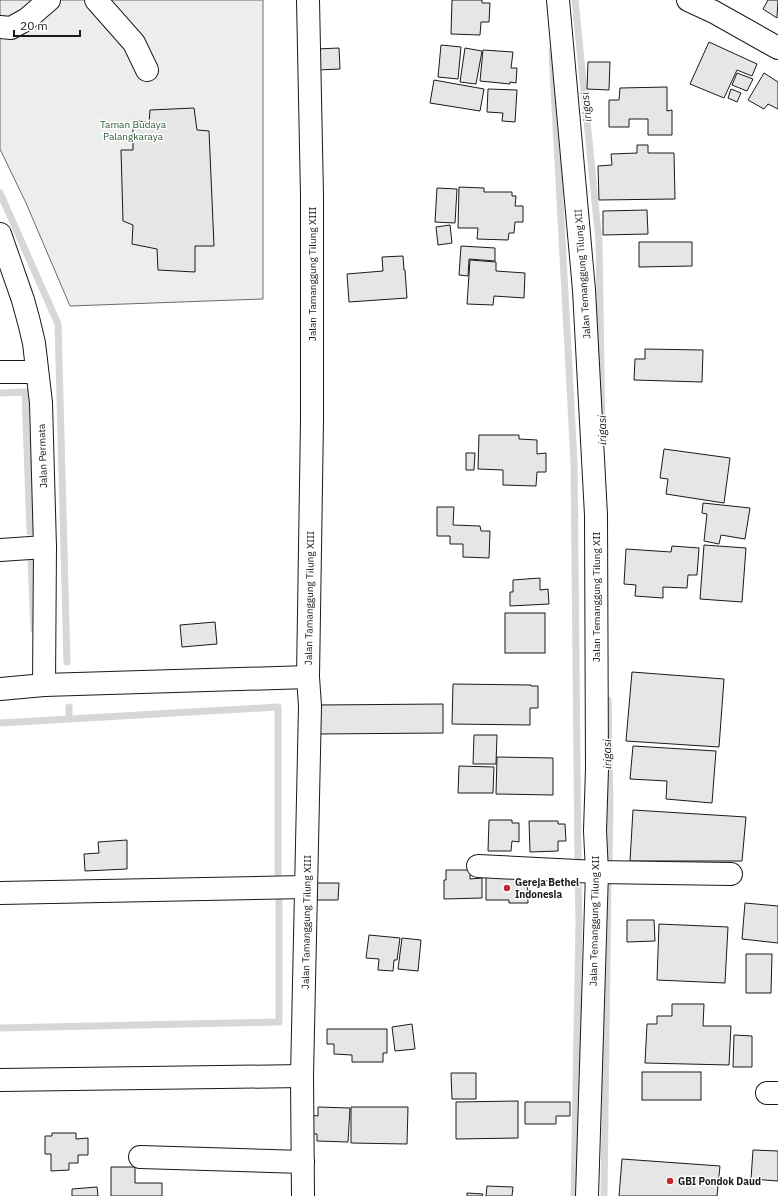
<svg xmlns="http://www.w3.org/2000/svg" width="778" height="1196" font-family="'IBM Plex Sans',sans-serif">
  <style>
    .green { fill: #ededed; stroke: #6a6a6a }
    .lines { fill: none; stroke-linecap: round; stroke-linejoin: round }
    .stream { stroke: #d7d7d7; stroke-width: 7 }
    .building { fill: #e6e6e6; stroke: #1a1a1a }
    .minor-casing { stroke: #1a1a1a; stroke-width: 24 }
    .minor { stroke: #fff; stroke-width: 22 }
    .poi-dot { fill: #c62828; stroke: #fff; stroke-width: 1.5 }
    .labels { text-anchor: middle; stroke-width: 3; stroke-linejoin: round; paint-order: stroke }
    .park-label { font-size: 10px; fill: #2b5a34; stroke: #fff }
    .street-label { font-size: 10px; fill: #1a1a1a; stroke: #fff }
    .poi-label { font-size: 10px; font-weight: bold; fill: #1a1a1a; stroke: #fff; text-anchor: start }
    .water-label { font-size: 11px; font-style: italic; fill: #1a1a1a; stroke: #fff }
  </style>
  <rect width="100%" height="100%" fill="#fff"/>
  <polygon class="green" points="0,0 263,0 263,299 70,306 26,203 0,149"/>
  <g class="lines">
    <g class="stream">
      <polyline points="575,0 599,242 602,435"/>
      <polyline points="552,51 574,462 578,862"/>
      <polyline points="0,193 58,324 67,662"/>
      <polyline points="0,393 25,392 30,532"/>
      <polyline points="31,560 34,630"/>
      <polyline points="608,700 610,804 609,861"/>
      <polyline points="69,707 69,719"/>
      <polyline points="0,723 278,707 278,874"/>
      <polyline points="0,1028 279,1022 279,899"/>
      <polyline points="574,1196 579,922 578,874"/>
      <polyline points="604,1196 608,875"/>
    </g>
  </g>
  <g class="building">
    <polygon points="452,0 482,0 482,3 490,3 489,22 481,22 480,35 451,34"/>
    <polygon points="768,0 778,0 777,18 763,9"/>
    <polygon points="709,42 757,64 752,76 737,70 724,98 690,84"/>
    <polygon points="441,45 461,47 458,79 438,77"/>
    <polygon points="339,48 340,69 318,70 317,49"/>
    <polygon points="465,48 482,51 476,84 460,82"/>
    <polygon points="483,50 513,52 511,68 517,68 516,83 510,82 510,84 480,81"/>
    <polygon points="588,62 610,62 609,90 587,89"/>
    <polygon points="737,73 753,79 747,91 732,85"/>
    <polygon points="764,73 778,82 778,109 768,104 764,109 748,100"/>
    <polygon points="434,80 484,89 480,111 430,103"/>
    <polygon points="667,87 667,111 672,110 672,135 648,135 648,119 629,119 629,127 609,127 609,100 619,100 620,88"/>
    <polygon points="488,89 517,90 515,122 502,121 503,113 487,112"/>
    <polygon points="731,89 741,93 737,102 728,98"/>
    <polygon points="194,108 197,130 209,131 214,246 195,246 195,272 158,270 157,249 132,244 133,225 123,221 121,150 133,150 133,120 149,123 150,110"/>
    <polygon points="637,145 648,145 648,153 674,153 675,199 599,200 598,166 612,165 611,154 637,153"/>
    <polygon points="459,187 484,188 484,192 512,192 512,196 516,196 515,206 523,206 523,222 515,222 514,233 509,233 508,240 477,239 478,228 458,228"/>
    <polygon points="437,188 457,189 455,223 435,222"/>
    <polygon points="647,210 648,234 603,235 603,211"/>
    <polygon points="450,225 452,243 438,245 436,227"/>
    <polygon points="639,242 692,242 692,266 639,267"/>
    <polygon points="461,246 495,248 495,261 469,259 468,276 459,275"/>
    <polygon points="403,256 404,270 405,270 407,298 349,302 347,274 383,271 382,257"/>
    <polygon points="470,260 496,262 496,271 525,273 524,298 494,296 493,305 467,304"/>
    <polygon points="645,349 703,350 702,382 634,380 635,359 645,359"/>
    <polygon points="479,435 519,435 519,439 537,440 537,454 546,453 546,472 537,472 536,486 503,485 503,470 478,469"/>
    <polygon points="664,449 730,458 724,503 666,494 668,479 660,478"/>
    <polygon points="466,453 475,453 474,470 466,470"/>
    <polygon points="703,503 750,508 745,539 721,535 719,544 704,541 707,514 702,513"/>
    <polygon points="437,507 454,507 453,525 480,526 481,531 490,531 489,558 463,557 463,544 450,544 450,536 437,536"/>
    <polygon points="704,545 746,548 742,602 700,599"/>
    <polygon points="672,546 699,548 697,575 688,575 687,588 663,587 663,598 635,596 636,585 624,584 626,549 671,552"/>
    <polygon points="540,578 540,590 548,589 549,604 510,606 510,592 513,592 513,580"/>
    <rect x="505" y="613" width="40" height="40"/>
    <polygon points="215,622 217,644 182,647 180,625"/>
    <polygon points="632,672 724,679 719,747 626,741"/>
    <polygon points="453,684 531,685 531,686 538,686 538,708 530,708 530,725 452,724"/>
    <polygon points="443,704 443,733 318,734 318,705"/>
    <polygon points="474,735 497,735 496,764 473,764"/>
    <polygon points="633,746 716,751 712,803 666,799 667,781 630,779"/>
    <polygon points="497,757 553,758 553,795 496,794"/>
    <polygon points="459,766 494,767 493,793 458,793"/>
    <polygon points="633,810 746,817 742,861 630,861"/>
    <polygon points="489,820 512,820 512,823 519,823 519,842 512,841 511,851 488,851"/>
    <polygon points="529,821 558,821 558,824 565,824 566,841 558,841 558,851 530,852"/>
    <polygon points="127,840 127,869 85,871 84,854 99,853 98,842"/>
    <polygon points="446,870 470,870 470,879 482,878 482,898 444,899 444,880 446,880"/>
    <polygon points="486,871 527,875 528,903 509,903 509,900 486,900"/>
    <polygon points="317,883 339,883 338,900 317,900"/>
    <polygon points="745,903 778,906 778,943 742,939"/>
    <polygon points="627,920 654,920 655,941 627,942"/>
    <polygon points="659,924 728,927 725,983 657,980"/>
    <polygon points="369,935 400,938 397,960 394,960 393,971 378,970 379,959 366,958"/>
    <polygon points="402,938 421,940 418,971 398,969"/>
    <polygon points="746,954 772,954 771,993 746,993"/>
    <polygon points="672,1004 704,1004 703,1026 731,1026 729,1065 645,1063 647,1024 657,1024 657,1016 672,1016"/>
    <polygon points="412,1024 415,1049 395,1051 392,1027"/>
    <polygon points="327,1029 387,1029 387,1053 383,1053 383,1062 352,1062 352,1055 334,1054 334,1044 327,1044"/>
    <polygon points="734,1035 752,1036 752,1067 733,1067"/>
    <rect x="642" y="1072" width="59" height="28"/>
    <polygon points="451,1073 476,1073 476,1099 452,1099"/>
    <polygon points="518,1101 518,1138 456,1139 456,1102"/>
    <polygon points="525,1102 570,1102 570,1116 556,1116 556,1124 525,1124"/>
    <polygon points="318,1107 350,1108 348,1142 317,1141 317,1134 308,1134 308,1115 318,1116"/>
    <polygon points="351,1107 408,1107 407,1144 351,1143"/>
    <polygon points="52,1133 76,1133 76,1139 88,1138 88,1155 78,1155 78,1163 69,1163 69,1170 51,1171 51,1154 45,1154 45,1136 52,1136"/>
    <polygon points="753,1150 778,1151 778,1181 751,1179"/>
    <polygon points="622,1159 720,1166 717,1196 619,1196"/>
    <polygon points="111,1167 135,1167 135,1183 162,1183 162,1196 111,1196"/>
    <polygon points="487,1186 513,1187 512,1196 486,1196"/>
    <polygon points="97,1187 98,1196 72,1196 72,1189"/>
    <polygon points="467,1193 483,1194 482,1196 467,1196"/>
  </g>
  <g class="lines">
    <defs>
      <g id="minor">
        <polyline points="96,0 134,43 147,70"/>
        <polyline points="558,0 584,290 596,515 597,769 595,831 597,872 587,1196"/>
        <polyline points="688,0 714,12 778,48"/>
        <polyline points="0,27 11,28 27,19 49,0"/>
        <polyline points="0,234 23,300 29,322 34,343 41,403 45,547 44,685"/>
        <polyline points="0,372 37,372"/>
        <polyline points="0,550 45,547"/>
        <polyline points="0,689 44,685 308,677"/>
        <polyline points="478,866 597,872 731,874"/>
        <polyline points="0,893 306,887"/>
        <polyline points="0,1080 302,1076"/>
        <polyline points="767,1093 778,1093"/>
        <polyline points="140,1157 303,1162"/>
        <polyline points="303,1196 302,1076 310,706 308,677 312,421 312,196 308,0"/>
      </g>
    </defs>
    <use href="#minor" class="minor-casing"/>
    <use href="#minor" class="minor"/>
  </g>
  <g class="poi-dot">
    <circle cx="507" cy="888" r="4"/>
    <circle cx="670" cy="1181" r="4"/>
  </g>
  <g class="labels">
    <g class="park-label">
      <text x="133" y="128">Taman Budaya<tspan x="133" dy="12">Palangkaraya</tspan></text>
    </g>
    <g class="street-label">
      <text transform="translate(312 274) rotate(-90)" y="4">Jalan Tamanggung Tilung XIII</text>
      <text transform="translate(582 274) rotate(-94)" y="4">Jalan Temanggung Tilung XII</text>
      <text transform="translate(42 456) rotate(-92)" y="4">Jalan Permata</text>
      <text transform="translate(596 597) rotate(-90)" y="4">Jalan Temanggung Tilung XII</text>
      <text transform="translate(309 598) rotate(-89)" y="4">Jalan Tamanggung Tilung XIII</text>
      <text transform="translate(594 921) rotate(-89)" y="4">Jalan Temanggung Tilung XII</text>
      <text transform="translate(306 922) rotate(-89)" y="4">Jalan Tamanggung Tilung XIII</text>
    </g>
    <g class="poi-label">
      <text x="515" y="886">Gereja Bethel<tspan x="515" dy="12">Indonesia</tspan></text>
      <text x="678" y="1185">GBI Pondok Daud</text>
    </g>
    <g class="water-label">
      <text transform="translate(586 107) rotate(-96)" y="4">irigasi</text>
      <text transform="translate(602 430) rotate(-91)" y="4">irigasi</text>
      <text transform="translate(607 754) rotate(-91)" y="4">irigasi</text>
    </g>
  </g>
  <path d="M14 30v6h66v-6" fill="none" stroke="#1a1a1a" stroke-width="2"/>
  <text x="20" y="30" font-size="12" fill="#1a1a1a" stroke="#ffffff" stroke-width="3" paint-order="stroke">20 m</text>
</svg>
